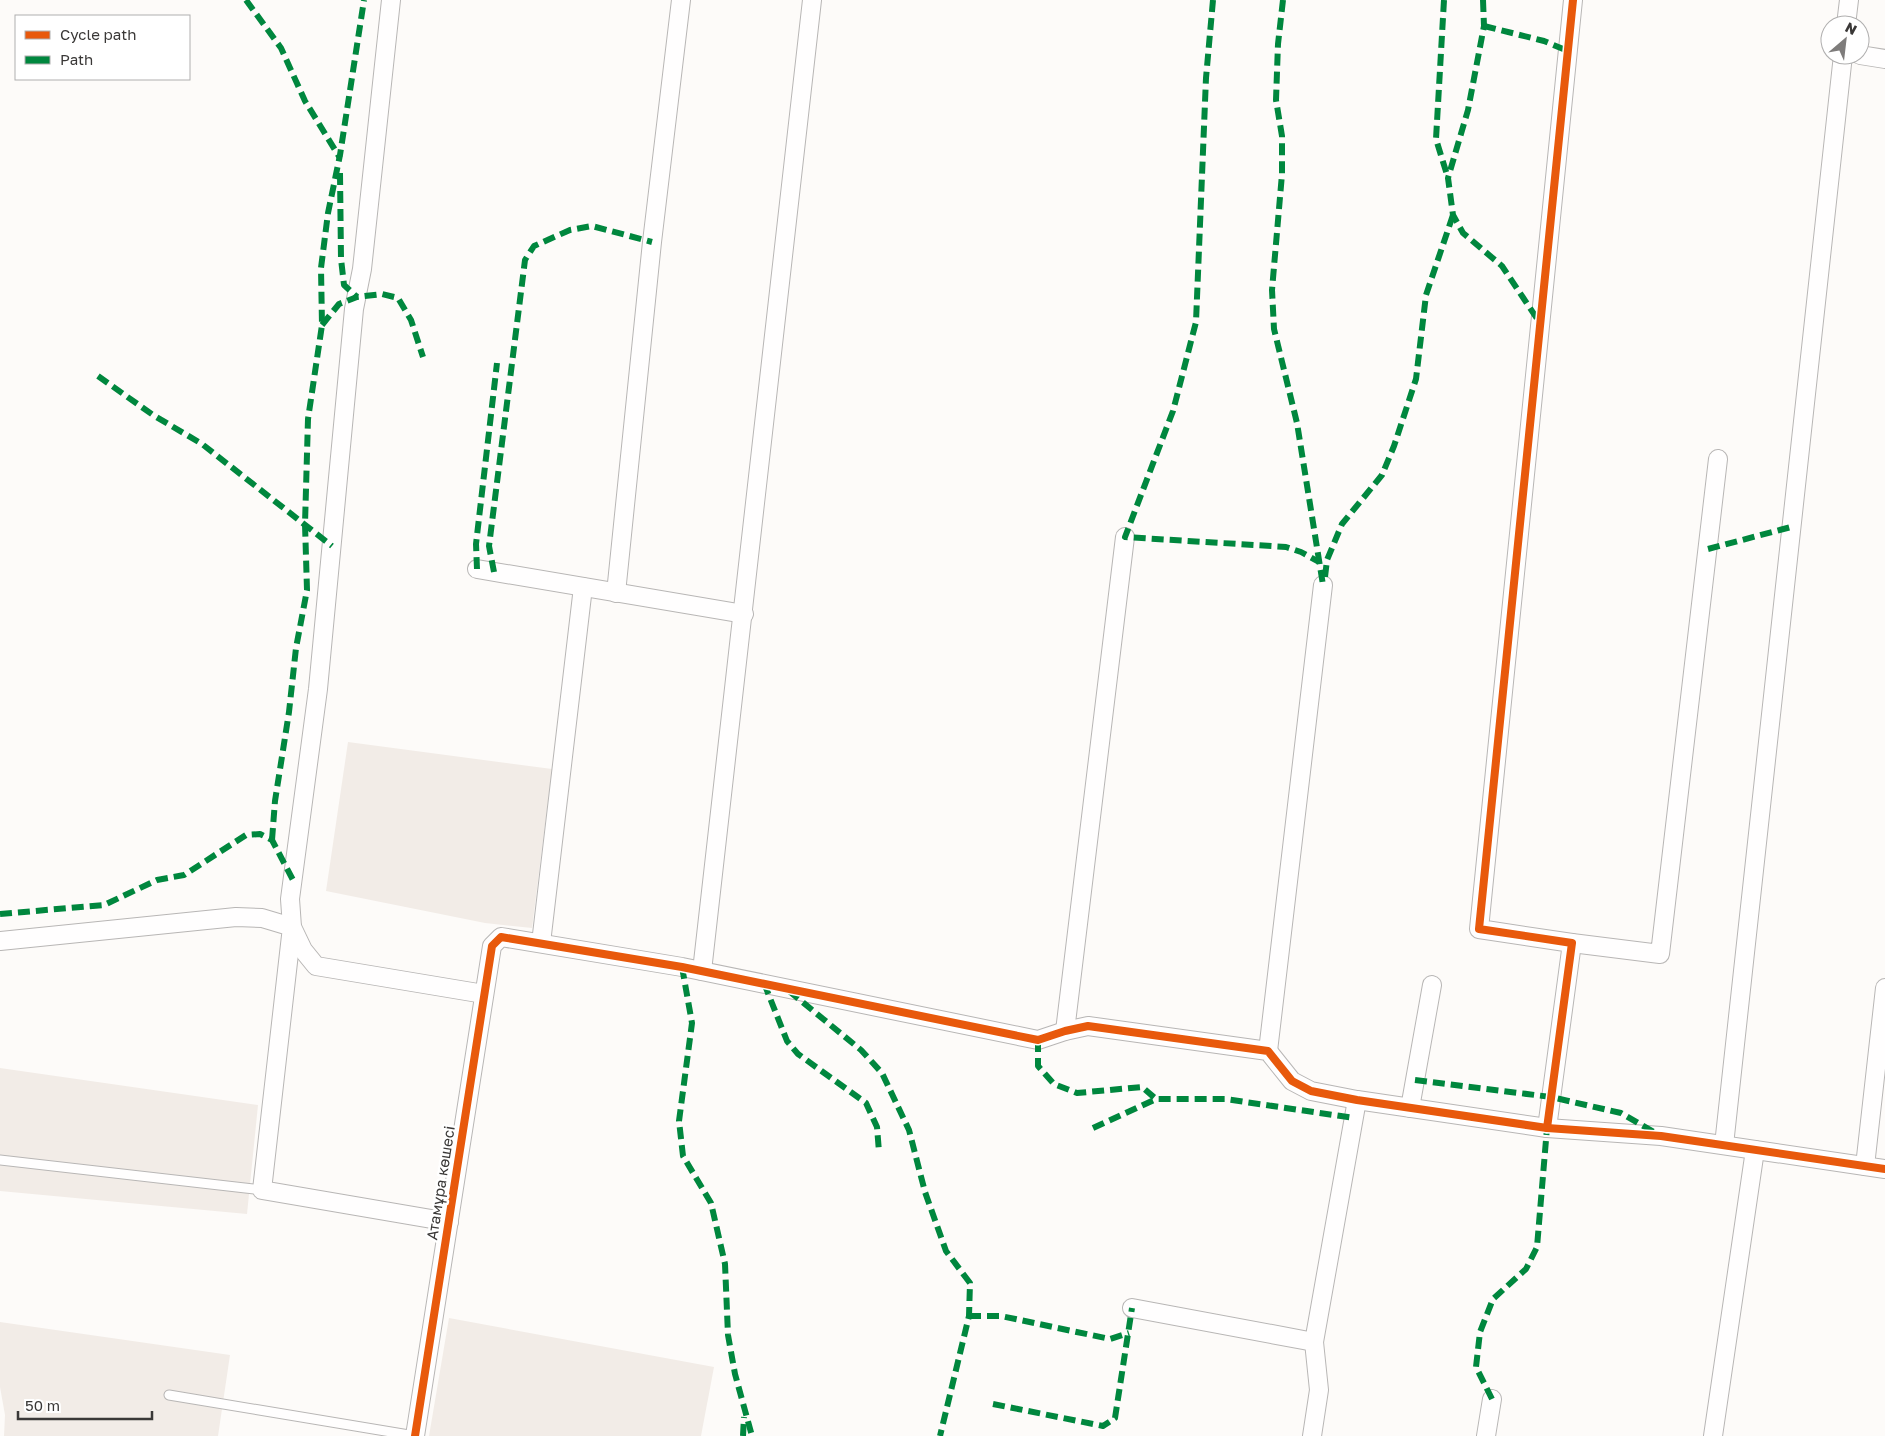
<svg xmlns="http://www.w3.org/2000/svg" width="1885" height="1436" font-family="'Golos Text',sans-serif">
  <style>
    .built { fill: #f2ece7 }
    .lines { fill: none; stroke-linecap: round; stroke-linejoin: round }
    .service-casing { stroke: #b8b6b5; stroke-width: 11 }
    .minor-casing { stroke: #b8b6b5; stroke-width: 20 }
    .service { stroke: #fffefe; stroke-width: 9 }
    .minor { stroke: #fffefe; stroke-width: 18 }
    .quiet { stroke: #00873e; stroke-width: 6; stroke-dasharray: 12 6; stroke-linecap: butt }
    .cycleway-casing { stroke: #fff; stroke-width: 11 }
    .cycleway { stroke: #e8590c; stroke-width: 8 }
    .labels { text-anchor: middle; stroke-width: 5; stroke-linejoin: round; paint-order: stroke }
    .street-label { font-size: 15px; fill: #3a3837; stroke: #fff }
  </style>
  <rect width="100%" height="100%" fill="#fdfbf9"/>
  <g class="built">
    <polygon points="348,742 552,769 532,928 485,923 326,891"/>
    <polygon points="0,1068 258,1105 247,1214 0,1191"/>
    <polygon points="449,1318 714,1367 701,1436 429,1436"/>
    <polygon points="0,1322 230,1355 218,1436 4,1436 5,1415 0,1387"/>
  </g>
  <g class="lines">
    <defs>
      <g id="service">
        <polyline points="0,1160 262,1190"/>
        <polyline points="169,1395 415,1436"/>
      </g>
      <g id="minor">
        <polyline points="391,0 362,269 354,309 318,689 290,899 292,927 303,950 316,966 484,994"/>
        <polyline points="1846,25 1849,0"/>
        <polyline points="1860,55 1885,59"/>
        <polyline points="477,569 744,614"/>
        <polyline points="616,593 652,242 681,0"/>
        <polyline points="0,941 236,917 262,918 292,927 262,1190 449,1222"/>
        <polyline points="541,943 583,587"/>
        <polyline points="1572,943 1660,954 1718,459"/>
        <polyline points="702,971 812,0"/>
        <polyline points="1065,1031 1125,537"/>
        <polyline points="1268,1051 1323,585"/>
        <polyline points="1410,1108 1432,985"/>
        <polyline points="1547,1128 1572,943 1479,929 1573,0"/>
        <polyline points="1724,1145 1843,55"/>
        <polyline points="1865,1166 1885,988"/>
        <polyline points="1132,1308 1314,1342"/>
        <polyline points="415,1436 492,946 501,937 682,967 1038,1040 1065,1031 1088,1026 1268,1051 1292,1081 1311,1091 1357,1100 1547,1128 1661,1136 1885,1169"/>
        <polyline points="1312,1436 1319,1390 1314,1342 1357,1100"/>
        <polyline points="1486,1436 1492,1399"/>
        <polyline points="1713,1436 1755,1150"/>
      </g>
    </defs>
    <use href="#service" class="service-casing"/>
    <use href="#minor" class="minor-casing"/>
    <use href="#service" class="service"/>
    <use href="#minor" class="minor"/>
    <g class="quiet">
      <polyline points="246,0 281,48 305,101 340,158"/>
      <polyline points="1213,0 1206,78 1196,322 1173,411 1125,537 1286,547 1301,552 1319,562"/>
      <polyline points="1283,0 1278,44 1276,100 1282,136 1282,174 1272,290 1274,329 1297,423 1323,585"/>
      <polyline points="1444,0 1436,139 1448,178"/>
      <polyline points="1483,0 1484,26 1468,110 1448,178 1453,215 1463,233 1502,266 1540,323"/>
      <polyline points="1484,26 1544,41 1568,51"/>
      <polyline points="340,173 341,259 344,285 357,297"/>
      <polyline points="322,325 339,304 357,297 382,294 398,298 411,320 423,357"/>
      <polyline points="98,376 153,415 202,444 332,546"/>
      <polyline points="1708,549 1791,527"/>
      <polyline points="477,569 476,544 497,363"/>
      <polyline points="494,572 489,546 525,260 534,246 570,230 592,226 652,242"/>
      <polyline points="1325,577 1327,560 1342,524 1382,475 1394,446 1416,379 1426,295 1453,215"/>
      <polyline points="272,840 275,801 289,712 296,648 307,590 305,524 308,419 322,325 321,268 328,213 340,155 364,0"/>
      <polyline points="0,914 104,905 157,880 184,875 246,835 260,834 272,840 293,880"/>
      <polyline points="682,967 692,1023 679,1121 683,1156 711,1203 725,1264 728,1335 735,1374 752,1436"/>
      <polyline points="764,983 787,1041 798,1054 866,1103 877,1127 879,1152"/>
      <polyline points="789,991 861,1050 882,1073 909,1130 925,1192 946,1251 970,1283 969,1316 940,1436"/>
      <polyline points="1038,1040 1038,1066 1054,1084 1077,1093 1142,1087 1156,1099"/>
      <polyline points="1415,1080 1551,1097 1621,1113 1657,1134"/>
      <polyline points="1093,1128 1156,1099 1225,1099 1354,1118"/>
      <polyline points="969,1316 1001,1316 1110,1339 1129,1333"/>
      <polyline points="1492,1399 1476,1367 1480,1332 1493,1299 1526,1269 1537,1247 1547,1128"/>
      <polyline points="993,1404 1103,1426 1115,1418 1132,1308"/>
      <polyline points="743,1436 744,1417"/>
    </g>
    <defs>
      <g id="cycleway">
        <polyline points="1547,1128 1572,943 1479,929 1573,0"/>
        <polyline points="415,1436 492,946 501,937 682,967 1038,1040 1065,1031 1088,1026 1268,1051 1292,1081 1311,1091 1357,1100 1547,1128 1661,1136 1885,1169"/>
      </g>
    </defs>
    <use href="#cycleway" class="cycleway-casing"/>
    <use href="#cycleway" class="cycleway"/>
  </g>
  <g class="labels">
    <g class="street-label">
      <text transform="translate(441 1183) rotate(-81)" y="5">Атамұра көшесі</text>
    </g>
  </g>
  <rect x="15" y="15" width="175" height="65" fill="#ffffff" stroke="#b0afaf"/>
  <rect x="25" y="31" width="25" height="8" fill="#e8590c" stroke="#b0afaf"/>
  <text x="60" y="40" font-size="15" fill="#3a3837">Cycle path</text>
  <rect x="25" y="56" width="25" height="8" fill="#00873e" stroke="#b0afaf"/>
  <text x="60" y="65" font-size="15" fill="#3a3837">Path</text>
  <g transform="translate(1845 40) rotate(28)"><circle r="24" fill="#ffffff" stroke="#b0afaf"/>
  <path d="M0-4L9 19L0 12L-9 19Z" fill="#7e7c7b"/>
  <text y="-8" font-size="14" font-weight="bold" text-anchor="middle" fill="#3a3837">N</text>
  </g>
  <path d="M18 1411v8h134v-8" fill="none" stroke="#3a3837" stroke-width="2.5"/>
  <text x="25" y="1411" font-size="15" fill="#3a3837" stroke="#ffffff" stroke-width="4" paint-order="stroke">50 m</text>
</svg>
